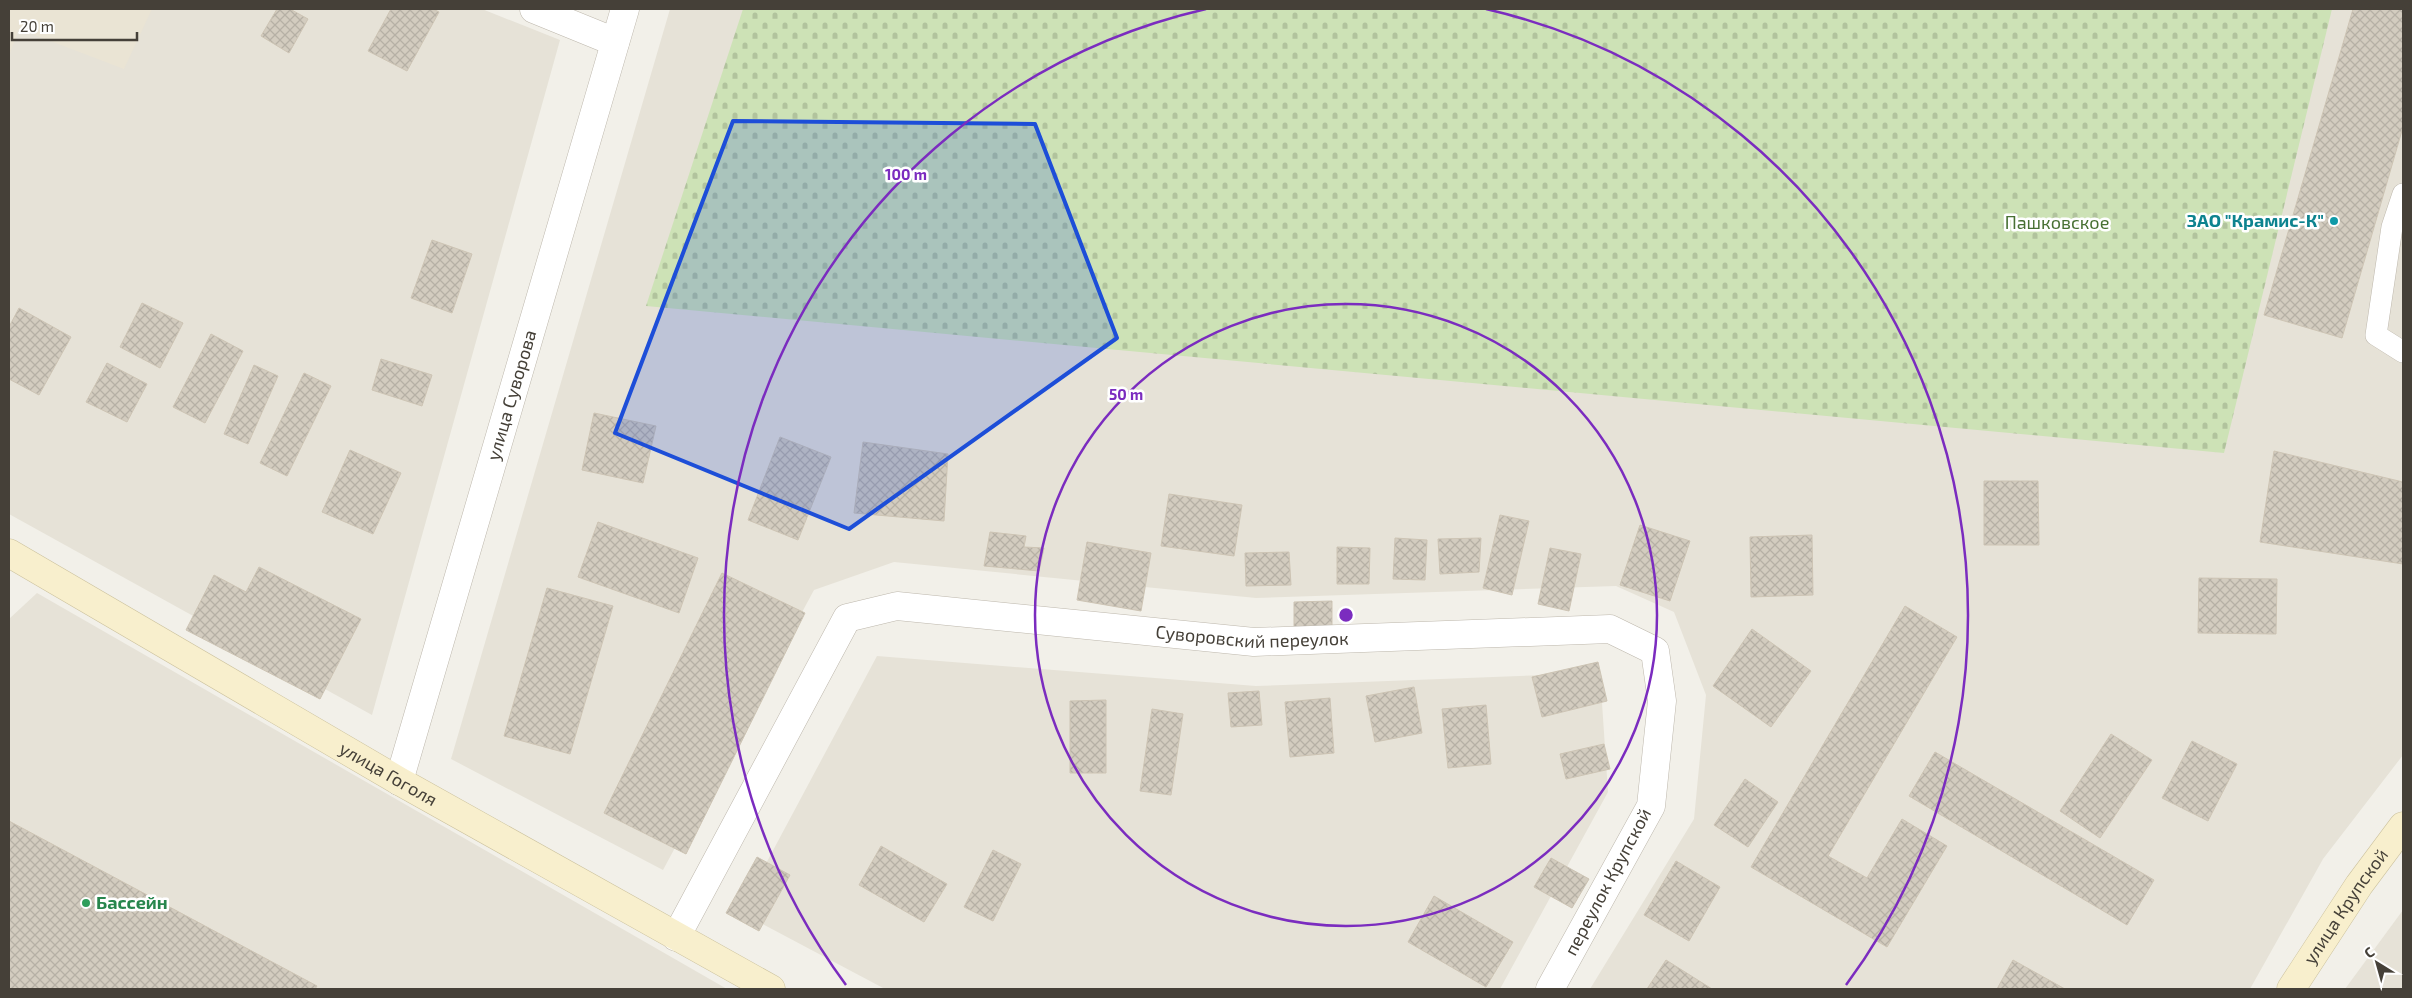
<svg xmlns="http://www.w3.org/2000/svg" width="2412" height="998" font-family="'Exo 2',sans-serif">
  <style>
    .residential { fill: #e6e2d7 }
    .education { fill: #eae4d4 }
    .cemetery { fill: url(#cemetery-stones) }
    .building { fill: url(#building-cross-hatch); stroke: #cdc4b4 }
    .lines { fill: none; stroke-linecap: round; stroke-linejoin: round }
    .lane-casing { stroke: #bdb7ac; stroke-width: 22 }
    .street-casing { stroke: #bdb7ac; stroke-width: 29 }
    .secondary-casing { stroke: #ccc29e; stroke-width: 29 }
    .lane { stroke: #fff; stroke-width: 21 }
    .street { stroke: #fff; stroke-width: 28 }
    .secondary { stroke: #f8efcd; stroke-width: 28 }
    .marked { fill: #1d4ed8; fill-opacity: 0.2; stroke: #1d4ed8; stroke-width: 4; stroke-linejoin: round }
    .ring { fill: none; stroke: #7b2cbf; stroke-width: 2.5 }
    .culture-dot { fill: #0f9aa8; stroke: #fff; stroke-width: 2 }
    .leisure-dot { fill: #2e9e5b; stroke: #fff; stroke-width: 2 }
    .labels { text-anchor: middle; stroke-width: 5; stroke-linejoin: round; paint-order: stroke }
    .culture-label { font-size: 18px; font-weight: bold; fill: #0d838f; stroke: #fff; text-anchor: end }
    .park-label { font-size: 18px; fill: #477032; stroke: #fff }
    .street-label { font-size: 18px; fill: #454038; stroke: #fff }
    .leisure-label { font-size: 18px; font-weight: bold; fill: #27864d; stroke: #fff; text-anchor: start }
    .centre { fill: #7b2cbf; stroke: #fff; stroke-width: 2.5 }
    .ring-label { font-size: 15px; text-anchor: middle; font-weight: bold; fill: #7b2cbf; stroke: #fff; stroke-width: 5; stroke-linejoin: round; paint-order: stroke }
  </style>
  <defs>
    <pattern id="cemetery-stones" width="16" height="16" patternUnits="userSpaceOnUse" patternTransform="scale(1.25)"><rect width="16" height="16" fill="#cde2b6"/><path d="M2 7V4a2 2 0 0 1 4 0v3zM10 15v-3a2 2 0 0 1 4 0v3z" fill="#b1c39d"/></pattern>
    <pattern id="building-cross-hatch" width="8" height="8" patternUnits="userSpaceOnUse" patternTransform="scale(1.25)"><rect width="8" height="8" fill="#d3ccbf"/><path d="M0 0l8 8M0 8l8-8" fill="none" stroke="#b6b0a5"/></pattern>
  </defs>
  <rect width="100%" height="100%" fill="#f2f0e9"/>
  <g class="residential">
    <polygon points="9,9 482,9 560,40 372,715 9,514"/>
    <polygon points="670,9 2403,9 2403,755 2323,859 2250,989 1590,989 1694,819 1706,695 1674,612 1616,586 1256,598 894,562 814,590 663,870 451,759"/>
    <polygon points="37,593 727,989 9,989 9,619"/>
    <polygon points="877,656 1256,686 1600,673 1608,792 1500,989 885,989 740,912"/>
    <polygon points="2403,910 2403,989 2345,989"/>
  </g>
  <polygon class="education" points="9,9 152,9 124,69 19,29 9,56"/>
  <polygon class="cemetery" points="743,9 2332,9 2224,453 646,306"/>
  <g class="building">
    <polygon points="277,9 290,9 308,19 289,53 261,36"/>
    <polygon points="391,9 433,9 439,12 407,71 368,51"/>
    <polygon points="2353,9 2403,9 2403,127 2342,338 2264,315"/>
    <polygon points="432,240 472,254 452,313 411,298"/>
    <polygon points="142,303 183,323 160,368 120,347"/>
    <polygon points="19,308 71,337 39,395 9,379 9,327"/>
    <polygon points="211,334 243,351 205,423 173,407"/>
    <polygon points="381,359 432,375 422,406 372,390"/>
    <polygon points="107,363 147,384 127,422 86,402"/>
    <polygon points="254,365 278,376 248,444 224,434"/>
    <polygon points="304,373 331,386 287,476 260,463"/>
    <polygon points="594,413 656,426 643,483 582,470"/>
    <polygon points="780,437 831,457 798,540 748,520"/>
    <polygon points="863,442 948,454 944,521 854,513"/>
    <polygon points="350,450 401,473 373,534 322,512"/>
    <polygon points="2274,451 2403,482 2403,564 2260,542"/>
    <polygon points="1984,481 2038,481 2039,545 1984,545"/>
    <polygon points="1169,494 1242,505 1234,556 1161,546"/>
    <polygon points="1500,515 1529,521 1512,595 1483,588"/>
    <polygon points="598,522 698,558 679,613 578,577"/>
    <polygon points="1640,525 1690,541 1670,601 1620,585"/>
    <polygon points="990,532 1026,536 1024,547 1044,548 1039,571 984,566"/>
    <polygon points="1812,535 1813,595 1751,597 1750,537"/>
    <polygon points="1395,538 1427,540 1425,580 1393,579"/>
    <polygon points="1481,538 1479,572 1440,574 1438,539"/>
    <polygon points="1087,542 1151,553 1141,611 1077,600"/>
    <polygon points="1337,547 1370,548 1369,584 1337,584"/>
    <polygon points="1550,548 1581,554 1569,611 1538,604"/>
    <polygon points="1289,552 1291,585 1246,586 1245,553"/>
    <polygon points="259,567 361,619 320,699 186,630 214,575 246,592"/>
    <polygon points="722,573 805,613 686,854 604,813"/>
    <polygon points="2199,578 2277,579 2276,634 2198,633"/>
    <polygon points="547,588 613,606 570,754 504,736"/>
    <polygon points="1332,601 1332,631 1294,631 1294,602"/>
    <polygon points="1905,606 1957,637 1828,856 1867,878 1902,819 1947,846 1887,947 1751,867"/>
    <polygon points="1752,629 1811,671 1771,727 1713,686"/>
    <polygon points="1598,662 1607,701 1542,717 1532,677"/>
    <polygon points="1414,687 1422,733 1375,742 1366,696"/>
    <polygon points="1259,691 1262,725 1231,727 1228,693"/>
    <polygon points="1330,698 1334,753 1290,757 1285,702"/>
    <polygon points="1106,700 1106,773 1070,773 1070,701"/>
    <polygon points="1486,705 1491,764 1448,768 1442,709"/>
    <polygon points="1152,709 1183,714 1171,795 1140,791"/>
    <polygon points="2111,734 2152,760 2100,838 2060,811"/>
    <polygon points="2192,741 2237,764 2208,821 2162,798"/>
    <polygon points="1604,744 1610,769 1566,779 1560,754"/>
    <polygon points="1935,752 2154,880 2127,925 1909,796"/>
    <polygon points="1745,779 1778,802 1748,847 1714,825"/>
    <polygon points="9,821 317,986 315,989 9,989"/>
    <polygon points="881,846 947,884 924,922 859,885"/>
    <polygon points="993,850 1021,864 993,921 964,907"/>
    <polygon points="757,857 790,875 759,931 726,913"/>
    <polygon points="1551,858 1589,879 1572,908 1534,887"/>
    <polygon points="1676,861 1720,887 1689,941 1644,915"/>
    <polygon points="1434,896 1513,942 1486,987 1408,942"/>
    <polygon points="1666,960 1712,989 1647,989"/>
    <polygon points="2013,960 2065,989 1997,989"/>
  </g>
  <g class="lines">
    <defs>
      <polyline id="lane" points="2403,194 2392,227 2376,335 2403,352"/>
      <g id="street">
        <polyline points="534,9 615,42"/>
        <path id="s1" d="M399,781L625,9"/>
        <path id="s2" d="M676,937L847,618L897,606L1254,642L1610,629L1655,651L1662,701L1651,806L1550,989"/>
      </g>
      <g id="secondary">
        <path id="s3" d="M9,553L399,781L771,989"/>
        <path id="s4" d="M2291,989L2359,885L2403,826"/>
      </g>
    </defs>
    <use href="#lane" class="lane-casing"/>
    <use href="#street" class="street-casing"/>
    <use href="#secondary" class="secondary-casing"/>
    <use href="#lane" class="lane"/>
    <use href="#street" class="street"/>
    <use href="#secondary" class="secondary"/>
  </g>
  <path class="marked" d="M733,121L1035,124L1117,338L849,529L615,433Z"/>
  <g class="ring">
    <circle cx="1346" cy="615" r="311"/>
    <path d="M846 985A622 622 0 0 1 1206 9M1486 9A622 622 0 0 1 1846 985"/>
  </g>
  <circle class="culture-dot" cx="2334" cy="221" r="5"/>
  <circle class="leisure-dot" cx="86" cy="903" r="5"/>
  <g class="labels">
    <g class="culture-label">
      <text x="2324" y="227">ЗАО "Крамис-К"</text>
    </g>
    <g class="park-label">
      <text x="2057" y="229">Пашковское</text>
    </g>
    <g class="street-label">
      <text dy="6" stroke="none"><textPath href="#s1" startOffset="402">улица Суворова</textPath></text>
      <text dy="6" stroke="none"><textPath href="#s2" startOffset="770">Суворовский переулок</textPath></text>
      <text dy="6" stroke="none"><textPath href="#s3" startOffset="439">улица Гоголя</textPath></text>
      <text transform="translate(1608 882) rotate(-62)" y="6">переулок Крупской</text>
      <text dy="6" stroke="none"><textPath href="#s4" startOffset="99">улица Крупской</textPath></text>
    </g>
    <g class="leisure-label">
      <text x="96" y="909">Бассейн</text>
    </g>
  </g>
  <circle cx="1346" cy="615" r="8" class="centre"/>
  <g class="ring-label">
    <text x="906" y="180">100 m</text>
    <text x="1126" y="400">50 m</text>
  </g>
  <rect width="2412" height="998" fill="none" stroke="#454038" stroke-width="20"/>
  <g transform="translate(2377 963) rotate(323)" stroke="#ffffff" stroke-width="4" paint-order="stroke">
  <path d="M0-4L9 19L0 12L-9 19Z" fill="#454038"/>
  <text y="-8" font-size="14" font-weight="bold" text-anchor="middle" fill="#454038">С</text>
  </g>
  <path d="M12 32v8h125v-8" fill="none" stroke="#454038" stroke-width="2.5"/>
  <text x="20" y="32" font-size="15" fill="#454038" stroke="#ffffff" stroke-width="4" paint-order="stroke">20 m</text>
</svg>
